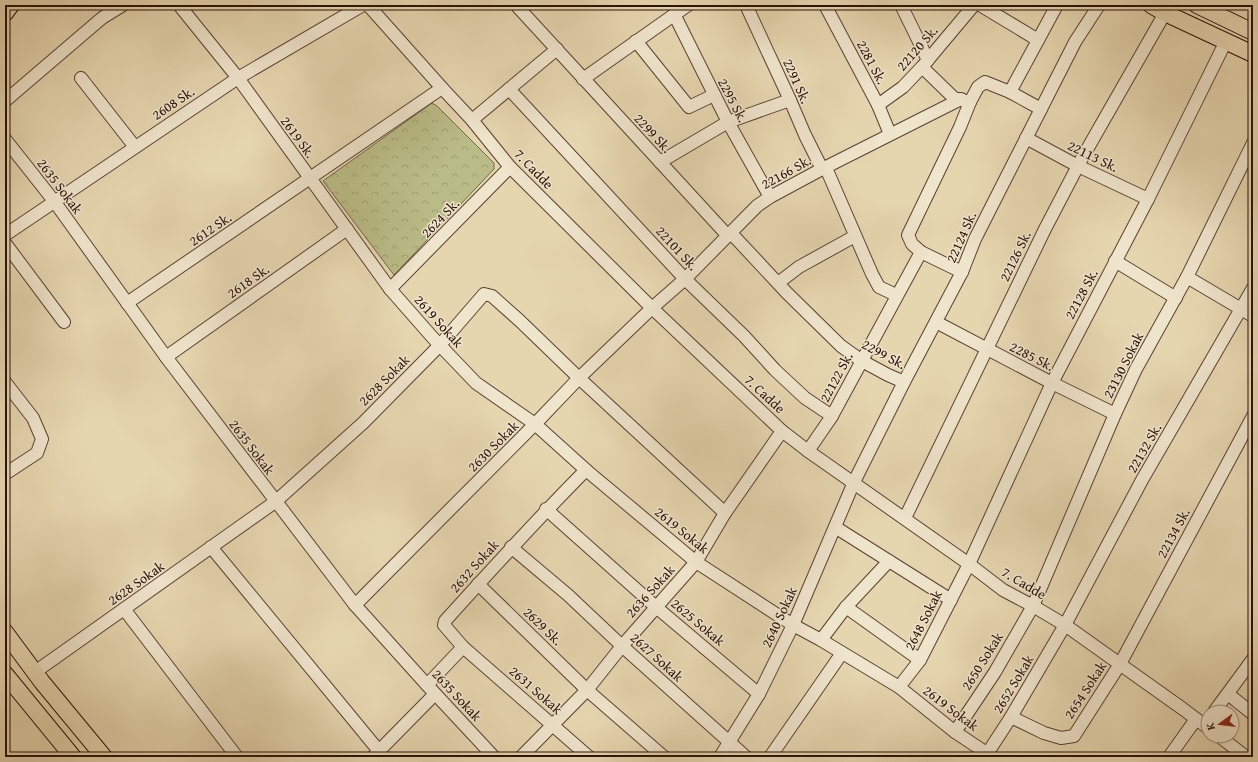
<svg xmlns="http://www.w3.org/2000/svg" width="1258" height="762" font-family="'Gentium Book Plus',serif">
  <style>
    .park { fill: url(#park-crowns); stroke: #726648 }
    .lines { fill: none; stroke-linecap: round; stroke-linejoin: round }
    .minor-casing { stroke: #584232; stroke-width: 14 }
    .major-casing { stroke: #291108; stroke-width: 18 }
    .minor { stroke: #efe4cc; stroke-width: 12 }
    .major { stroke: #e6d6b0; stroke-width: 16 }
    .labels { text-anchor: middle; stroke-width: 3; stroke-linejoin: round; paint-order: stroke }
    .street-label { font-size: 14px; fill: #291108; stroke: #efe4cc }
  </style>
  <defs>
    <pattern id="park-crowns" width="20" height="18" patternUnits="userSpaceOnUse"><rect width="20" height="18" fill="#babc87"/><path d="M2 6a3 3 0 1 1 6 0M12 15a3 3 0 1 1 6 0" fill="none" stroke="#a0a173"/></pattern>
  </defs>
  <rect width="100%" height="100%" fill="#e6d6b0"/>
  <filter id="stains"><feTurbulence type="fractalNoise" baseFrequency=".005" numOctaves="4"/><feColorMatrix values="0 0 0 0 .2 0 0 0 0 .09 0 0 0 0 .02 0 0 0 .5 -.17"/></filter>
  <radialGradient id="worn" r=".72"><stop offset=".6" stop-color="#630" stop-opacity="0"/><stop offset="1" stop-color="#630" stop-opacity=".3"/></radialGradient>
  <polygon class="park" points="432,103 437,106 494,163 494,169 394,275 323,181"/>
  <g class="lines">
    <defs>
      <g id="minor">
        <polyline points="179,5 238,78 390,289 433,338 476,383 535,424 586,470 696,562 793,625 821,640 899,687 955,732 988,754"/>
        <polyline points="368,5 442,88 472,120 510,167 652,308 782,431 808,451 969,564 1003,590 1033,606 1065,625 1183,709 1208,728"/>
        <polyline points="516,5 728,236"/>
        <polyline points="746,5 790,100 805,135 822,169"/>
        <polyline points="825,5 878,105 890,134"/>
        <polyline points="901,5 928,60"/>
        <polyline points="980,5 1038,40"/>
        <polyline points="674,14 728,122 770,197"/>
        <polyline points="636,41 689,107 714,95"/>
        <polyline points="922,67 954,98 970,102 978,87 985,82 1010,92 1041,109"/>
        <polyline points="81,78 135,147"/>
        <polyline points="583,79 688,5"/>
        <polyline points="509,89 685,279 744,336 775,370 805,398 832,416"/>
        <polyline points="1010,92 1057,5"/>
        <polyline points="5,101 102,18 123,5"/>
        <polyline points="878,105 903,87 922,67 974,5"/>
        <polyline points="472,120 557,49"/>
        <polyline points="1026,138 1078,166 1148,199"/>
        <polyline points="5,139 54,201 166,357 355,605 427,685 494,757"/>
        <polyline points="660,162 728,122 790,100"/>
        <polyline points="826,168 872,274 879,287 896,295"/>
        <polyline points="731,233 787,293 841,346 862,361 888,375 904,382"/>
        <polyline points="5,235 238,78 363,5"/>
        <polyline points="5,243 64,322"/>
        <polyline points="1115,261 1176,298"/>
        <polyline points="962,272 921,252 912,244 908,235 960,127 970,102"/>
        <polyline points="1187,277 1253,316"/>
        <polyline points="778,283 799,267 855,236"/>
        <polyline points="390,289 510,167"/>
        <polyline points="127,303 442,88"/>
        <polyline points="936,322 1052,383 1115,414"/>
        <polyline points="166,357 347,229"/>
        <polyline points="5,382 33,418 42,439 37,453 5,474"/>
        <polyline points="808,451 832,416 921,252"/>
        <path d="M586,470C537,519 491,570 445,621L444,625L463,647L589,757"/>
        <polyline points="546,509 656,607 759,694"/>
        <polyline points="905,518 1045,229 1081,160 1165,13"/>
        <polyline points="835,527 951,600"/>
        <polyline points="211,547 379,751"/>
        <polyline points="511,547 568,595 622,646 746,757"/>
        <polyline points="478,584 587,690 664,757"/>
        <polyline points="355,605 535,424 579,378 652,308 685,279 757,206 770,197 822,169 961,99"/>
        <polyline points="846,607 920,660"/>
        <polyline points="124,609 237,757"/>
        <polyline points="821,640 846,607 889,561"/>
        <polyline points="35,672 275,502 363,423 440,345 484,294 492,296 520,321 579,378 725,513"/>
        <polyline points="427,685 463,647"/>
        <polyline points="899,687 920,660 969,564 1052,383 1148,199 1226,41"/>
        <polyline points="1228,694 1253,714"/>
        <polyline points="1214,712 1253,659"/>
        <polyline points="1011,717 1044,733 1061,738 1074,736 1120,664 1253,416"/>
        <polyline points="955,732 995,672 1033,606 1115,414 1136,369 1187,277 1253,143"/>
        <polyline points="1219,736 1246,757"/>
        <polyline points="373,757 435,694"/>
        <polyline points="521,757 587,690 622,646 696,562 725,513 782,431"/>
        <polyline points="720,757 759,694 793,625 854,482 904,382 962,272 975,239 1075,42 1099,5"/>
        <polyline points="770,757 842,653"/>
        <polyline points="985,757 1011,717 1065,625 1142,480 1253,288"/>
        <polyline points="1169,757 1196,719"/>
      </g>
      <g id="major">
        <polyline points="1151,5 1165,13 1253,54"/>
        <polyline points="1197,5 1253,32"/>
        <polyline points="5,13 11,5"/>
        <polyline points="5,632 42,682 104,757"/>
        <polyline points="5,674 73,757"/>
      </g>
    </defs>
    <use href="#minor" class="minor-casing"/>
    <use href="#major" class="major-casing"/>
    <use href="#minor" class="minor"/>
    <use href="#major" class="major"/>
  </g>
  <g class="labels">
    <g class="street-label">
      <text transform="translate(917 48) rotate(-49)" y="5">22120 Sk.</text>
      <text transform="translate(872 62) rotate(62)" y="5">2281 Sk.</text>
      <text transform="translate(797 81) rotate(66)" y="5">2291 Sk.</text>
      <text transform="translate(733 100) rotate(62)" y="5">2295 Sk.</text>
      <text transform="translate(173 103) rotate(-34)" y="5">2608 Sk.</text>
      <text transform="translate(653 133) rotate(47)" y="5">2299 Sk.</text>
      <text transform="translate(298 137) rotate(54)" y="5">2619 Sk.</text>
      <text transform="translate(1093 156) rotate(26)" y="5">22113 Sk.</text>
      <text transform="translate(534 169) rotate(46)" y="5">7. Cadde</text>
      <text transform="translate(786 172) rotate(-29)" y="5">22166 Sk.</text>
      <text transform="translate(60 186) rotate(53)" y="5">2635 Sokak</text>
      <text transform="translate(440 218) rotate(-46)" y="5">2624 Sk.</text>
      <text transform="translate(210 229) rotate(-34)" y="5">2612 Sk.</text>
      <text transform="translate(961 237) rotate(-66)" y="5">22124 Sk.</text>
      <text transform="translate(677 248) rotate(47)" y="5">22101 Sk.</text>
      <text transform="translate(1015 256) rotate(-64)" y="5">22126 Sk.</text>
      <text transform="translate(248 281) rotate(-35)" y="5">2618 Sk.</text>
      <text transform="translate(1081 294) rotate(-62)" y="5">22128 Sk.</text>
      <text transform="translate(439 321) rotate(48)" y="5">2619 Sokak</text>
      <text transform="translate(884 354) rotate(28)" y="5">2299 Sk.</text>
      <text transform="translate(1032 356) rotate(27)" y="5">2285 Sk.</text>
      <text transform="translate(1123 365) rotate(-63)" y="5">23130 Sokak</text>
      <text transform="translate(836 377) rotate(-62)" y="5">22122 Sk.</text>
      <text transform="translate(384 380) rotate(-45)" y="5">2628 Sokak</text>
      <text transform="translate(765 394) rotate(43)" y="5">7. Cadde</text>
      <text transform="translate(493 446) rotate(-45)" y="5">2630 Sokak</text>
      <text transform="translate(252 447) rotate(53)" y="5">2635 Sokak</text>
      <text transform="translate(1144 448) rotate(-60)" y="5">22132 Sk.</text>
      <text transform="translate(682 530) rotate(39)" y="5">2619 Sokak</text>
      <text transform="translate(1173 533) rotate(-62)" y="5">22134 Sk.</text>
      <text transform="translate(474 566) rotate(-48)" y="5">2632 Sokak</text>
      <text transform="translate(136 583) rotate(-35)" y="5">2628 Sokak</text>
      <text transform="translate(1024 583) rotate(31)" y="5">7. Cadde</text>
      <text transform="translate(650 591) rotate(-48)" y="5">2636 Sokak</text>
      <text transform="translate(779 617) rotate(-65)" y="5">2640 Sokak</text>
      <text transform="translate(923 620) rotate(-63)" y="5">2648 Sokak</text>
      <text transform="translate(698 622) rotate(40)" y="5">2625 Sokak</text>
      <text transform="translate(543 626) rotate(44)" y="5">2629 Sk.</text>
      <text transform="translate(657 657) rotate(42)" y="5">2627 Sokak</text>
      <text transform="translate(982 661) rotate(-58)" y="5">2650 Sokak</text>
      <text transform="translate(1013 684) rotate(-59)" y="5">2652 Sokak</text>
      <text transform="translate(536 690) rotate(41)" y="5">2631 Sokak</text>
      <text transform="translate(1085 690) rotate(-57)" y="5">2654 Sokak</text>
      <text transform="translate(457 695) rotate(47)" y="5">2635 Sokak</text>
      <text transform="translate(951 708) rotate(37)" y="5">2619 Sokak</text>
    </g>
  </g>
  <rect width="1258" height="762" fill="none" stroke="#e6d6b0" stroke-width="20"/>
  <rect x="6" y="6" width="1246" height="750" fill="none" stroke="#291108" stroke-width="2"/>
  <rect x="10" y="10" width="1238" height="742" fill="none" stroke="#291108"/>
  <g transform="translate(1220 724) rotate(255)"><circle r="19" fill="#efe4cc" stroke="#a0907e"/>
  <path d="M0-3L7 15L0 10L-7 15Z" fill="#8f2418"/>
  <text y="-6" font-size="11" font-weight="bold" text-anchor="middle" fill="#291108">K</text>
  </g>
  <rect width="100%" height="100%" filter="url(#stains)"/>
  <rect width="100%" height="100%" fill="url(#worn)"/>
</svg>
